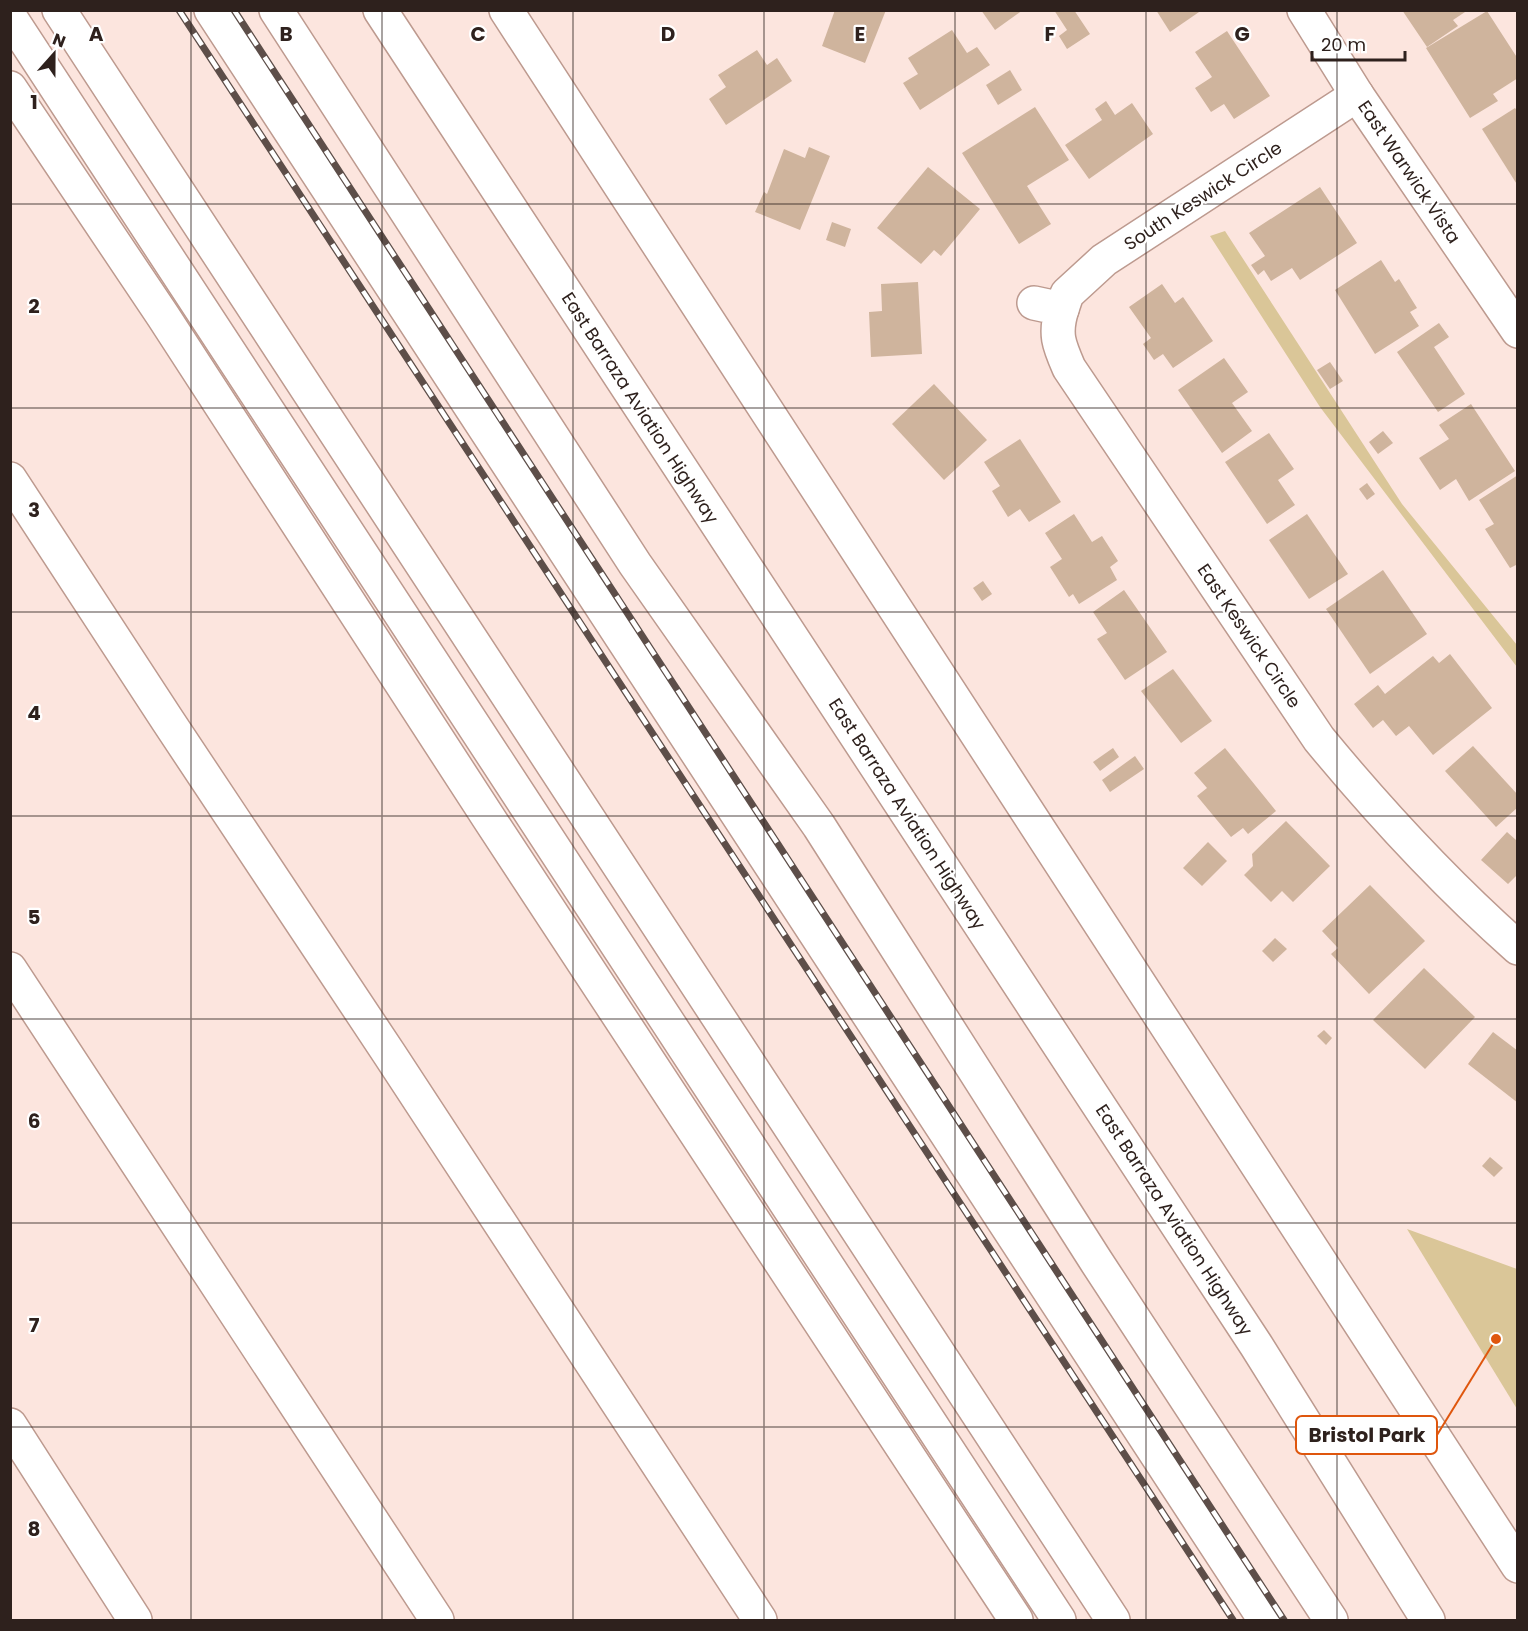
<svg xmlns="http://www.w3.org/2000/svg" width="1528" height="1631" font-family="Poppins,sans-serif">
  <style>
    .green { fill: #dac698 }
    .building { fill: #cfb49d }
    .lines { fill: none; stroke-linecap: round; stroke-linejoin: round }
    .minor-casing { stroke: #bd9a8f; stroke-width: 36 }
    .major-casing { stroke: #bd9a8f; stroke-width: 36 }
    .minor { stroke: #fff; stroke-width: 33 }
    .major { stroke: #fff; stroke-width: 33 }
    .rail-casing { stroke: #5d4e49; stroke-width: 7 }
    .rail { stroke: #fff; stroke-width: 4.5; stroke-dasharray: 14; stroke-linecap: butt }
    .grid { fill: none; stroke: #2e211d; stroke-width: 1.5; stroke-opacity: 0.55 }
    .labels { text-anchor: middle; stroke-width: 4.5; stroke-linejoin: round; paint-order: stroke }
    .street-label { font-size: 18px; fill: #2e211d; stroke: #fff }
    .grid-label { font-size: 20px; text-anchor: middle; font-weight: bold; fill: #2e211d; stroke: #fff; stroke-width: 4.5; stroke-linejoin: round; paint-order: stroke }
    .leader { fill: none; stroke: #df560d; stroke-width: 2 }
    .callout-dot { fill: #df560d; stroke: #fff; stroke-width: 2 }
    .callout { fill: #fff; stroke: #df560d; stroke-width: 2 }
    .callout-label { font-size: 20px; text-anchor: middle; font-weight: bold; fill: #2e211d }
  </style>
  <rect width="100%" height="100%" fill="#fce5de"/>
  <g class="green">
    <polygon points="1225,231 1402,504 1517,645 1517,667 1320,407 1210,236"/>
    <polygon points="1407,1229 1517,1269 1517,1409"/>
  </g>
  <g class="building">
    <polygon points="835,10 886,10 865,63 822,46"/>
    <polygon points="981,10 1023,10 995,30"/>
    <polygon points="1054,10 1074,10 1090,34 1067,49 1059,36 1067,30"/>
    <polygon points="1156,10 1202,10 1170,32"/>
    <polygon points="1402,10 1468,10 1453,20 1458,26 1427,47"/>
    <polygon points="1487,11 1518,59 1518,78 1493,94 1498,101 1470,118 1426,48"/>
    <polygon points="952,30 967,53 977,47 990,65 920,110 903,83 918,74 908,58"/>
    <polygon points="1227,31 1270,96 1234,119 1224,104 1211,112 1195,88 1212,77 1195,52"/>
    <polygon points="757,50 767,65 777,58 792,81 726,125 709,99 726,87 718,75"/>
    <polygon points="1010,70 1022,90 998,105 986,85"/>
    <polygon points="1106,101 1115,115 1132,103 1153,134 1089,179 1065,145 1102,120 1095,109"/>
    <polygon points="1035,107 1069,160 1027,186 1051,224 1019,244 962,153"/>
    <polygon points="1515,108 1518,112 1518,186 1482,129"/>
    <polygon points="809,147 830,156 800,230 755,212 764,192 767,194 784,149 805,158"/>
    <polygon points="928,167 980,209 941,256 934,250 921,264 877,228"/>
    <polygon points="1320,187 1357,243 1300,280 1292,268 1271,281 1264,270 1258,275 1251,265 1265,256 1249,233"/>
    <polygon points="832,222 851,229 845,247 826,240"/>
    <polygon points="1381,260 1395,282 1399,279 1417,308 1410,312 1419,326 1375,354 1335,290"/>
    <polygon points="918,282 922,354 871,357 869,312 882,311 881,284"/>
    <polygon points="1162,284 1175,303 1183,297 1213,341 1173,368 1163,354 1154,360 1143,344 1151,338 1129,307"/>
    <polygon points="1439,323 1449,337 1434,347 1465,394 1438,412 1397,352"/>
    <polygon points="1224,358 1248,392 1232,403 1252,431 1222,453 1178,390"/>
    <polygon points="1330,362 1343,381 1330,389 1317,370"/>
    <polygon points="934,384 987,440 944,480 892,424"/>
    <polygon points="1471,404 1515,471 1469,501 1456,479 1440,490 1419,458 1449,439 1439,425"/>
    <polygon points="1383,431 1393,443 1378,454 1369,442"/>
    <polygon points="1269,433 1294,469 1278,480 1295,505 1267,524 1225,462"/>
    <polygon points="1020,439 1061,502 1029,522 1020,509 1008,517 992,491 1000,486 984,462"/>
    <polygon points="1518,475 1518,564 1510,568 1485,529 1494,524 1479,500"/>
    <polygon points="1367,483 1375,494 1367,500 1359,489"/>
    <polygon points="1074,514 1092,542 1102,536 1118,561 1110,567 1117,580 1079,604 1073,594 1069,597 1050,567 1062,559 1045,533"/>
    <polygon points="1307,514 1348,574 1309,599 1269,540"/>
    <polygon points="1383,570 1427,634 1370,674 1326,609"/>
    <polygon points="983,581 992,594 982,601 973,588"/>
    <polygon points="1124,590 1167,652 1125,680 1097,639 1107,633 1093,612"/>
    <polygon points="1450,654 1492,708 1433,755 1409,726 1396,736 1383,720 1373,728 1354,704 1378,685 1385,694 1433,656 1439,663"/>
    <polygon points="1173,669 1212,721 1181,743 1141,691"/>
    <polygon points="1473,746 1518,795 1518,807 1496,827 1445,771"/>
    <polygon points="1113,748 1119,757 1100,771 1093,762"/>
    <polygon points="1225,748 1276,811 1248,834 1243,828 1231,837 1197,796 1207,788 1194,773"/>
    <polygon points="1135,756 1144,769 1110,792 1102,780"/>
    <polygon points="1286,821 1330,866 1293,902 1282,891 1271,902 1244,875 1253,866 1252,854"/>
    <polygon points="1507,832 1516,840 1518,838 1518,874 1508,884 1481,860"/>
    <polygon points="1208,842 1227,861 1202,886 1183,868"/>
    <polygon points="1370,885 1425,941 1369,994 1331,954 1338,948 1322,931"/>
    <polygon points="1275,938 1287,949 1273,962 1262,951"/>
    <polygon points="1424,968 1475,1017 1425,1069 1373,1020"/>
    <polygon points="1324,1030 1332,1038 1326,1045 1317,1036"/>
    <polygon points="1493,1032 1518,1051 1518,1103 1468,1064"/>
    <polygon points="1490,1157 1503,1168 1494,1177 1482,1166"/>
  </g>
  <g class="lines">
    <defs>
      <g id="minor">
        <polyline points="59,10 1113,1620"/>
        <polyline points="211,10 1265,1620"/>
        <polyline points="276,10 635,564 819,826 1096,1261 1331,1620"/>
        <polyline points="1304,10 1357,95 1518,331"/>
        <polyline points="10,17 1059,1620"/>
        <polyline points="10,88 163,316 490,820 1016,1620"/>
        <path d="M1034,303L1062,309C1054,334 1059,345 1069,368L1319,739C1380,813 1446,884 1518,948"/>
        <polyline points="1062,309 1067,294 1104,260 1357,95"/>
        <polyline points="10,479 168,721 390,1055 760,1620"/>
        <polyline points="10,969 437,1620"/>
        <polyline points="10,1425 135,1620"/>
      </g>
      <g id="major">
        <polyline points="380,10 1256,1345 1428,1620"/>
        <polyline points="506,10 1518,1566"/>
      </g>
    </defs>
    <use href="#minor" class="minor-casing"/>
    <use href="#major" class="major-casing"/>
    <use href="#minor" class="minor"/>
    <use href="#major" class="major"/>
    <defs>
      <g id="rail">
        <polyline points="179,10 1233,1620"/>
        <polyline points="234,10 1284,1620"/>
      </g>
    </defs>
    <use href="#rail" class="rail-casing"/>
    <use href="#rail" class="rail"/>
  </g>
  <path class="grid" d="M191,10V1620M382,10V1620M573,10V1620M764,10V1620M955,10V1620M1146,10V1620M1337,10V1620M10,204H1518M10,408H1518M10,612H1518M10,816H1518M10,1019H1518M10,1223H1518M10,1427H1518"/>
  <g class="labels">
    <g class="street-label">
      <text transform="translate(1409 172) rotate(56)" y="6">East Warwick Vista</text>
      <text transform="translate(1203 196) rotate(-33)" y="6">South Keswick Circle</text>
      <text transform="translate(640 408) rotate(57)" y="6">East Barraza Aviation Highway</text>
      <text transform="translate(1249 636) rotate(56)" y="6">East Keswick Circle</text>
      <text transform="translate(907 814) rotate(57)" y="6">East Barraza Aviation Highway</text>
      <text transform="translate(1174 1220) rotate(57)" y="6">East Barraza Aviation Highway</text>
    </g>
  </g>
  <g class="grid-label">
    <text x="96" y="41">A</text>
    <text x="286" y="41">B</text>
    <text x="478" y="41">C</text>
    <text x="668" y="41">D</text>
    <text x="860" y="41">E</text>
    <text x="1050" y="41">F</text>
    <text x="1242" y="41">G</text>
    <text x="34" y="109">1</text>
    <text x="34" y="313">2</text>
    <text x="34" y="517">3</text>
    <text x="34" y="720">4</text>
    <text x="34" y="924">5</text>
    <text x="34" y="1128">6</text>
    <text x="34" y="1332">7</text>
    <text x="34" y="1536">8</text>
  </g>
  <path class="leader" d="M1496 1339L1437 1435"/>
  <circle class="callout-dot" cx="1496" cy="1339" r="6"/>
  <rect class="callout" x="1296" y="1416" width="141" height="38" rx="6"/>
  <g class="callout-label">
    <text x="1367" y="1442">Bristol Park</text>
  </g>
  <rect width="1528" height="1631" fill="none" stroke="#2e211d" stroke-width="24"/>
  <g transform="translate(54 54) rotate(21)" stroke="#ffffff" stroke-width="4.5" paint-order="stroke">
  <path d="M0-4.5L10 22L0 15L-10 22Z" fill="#2e211d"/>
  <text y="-9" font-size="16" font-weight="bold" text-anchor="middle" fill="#2e211d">N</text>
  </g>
  <path d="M1312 51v9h93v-9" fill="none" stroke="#2e211d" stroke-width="3"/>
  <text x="1321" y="51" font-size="18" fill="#2e211d" stroke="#ffffff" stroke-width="4.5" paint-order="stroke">20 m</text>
</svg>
